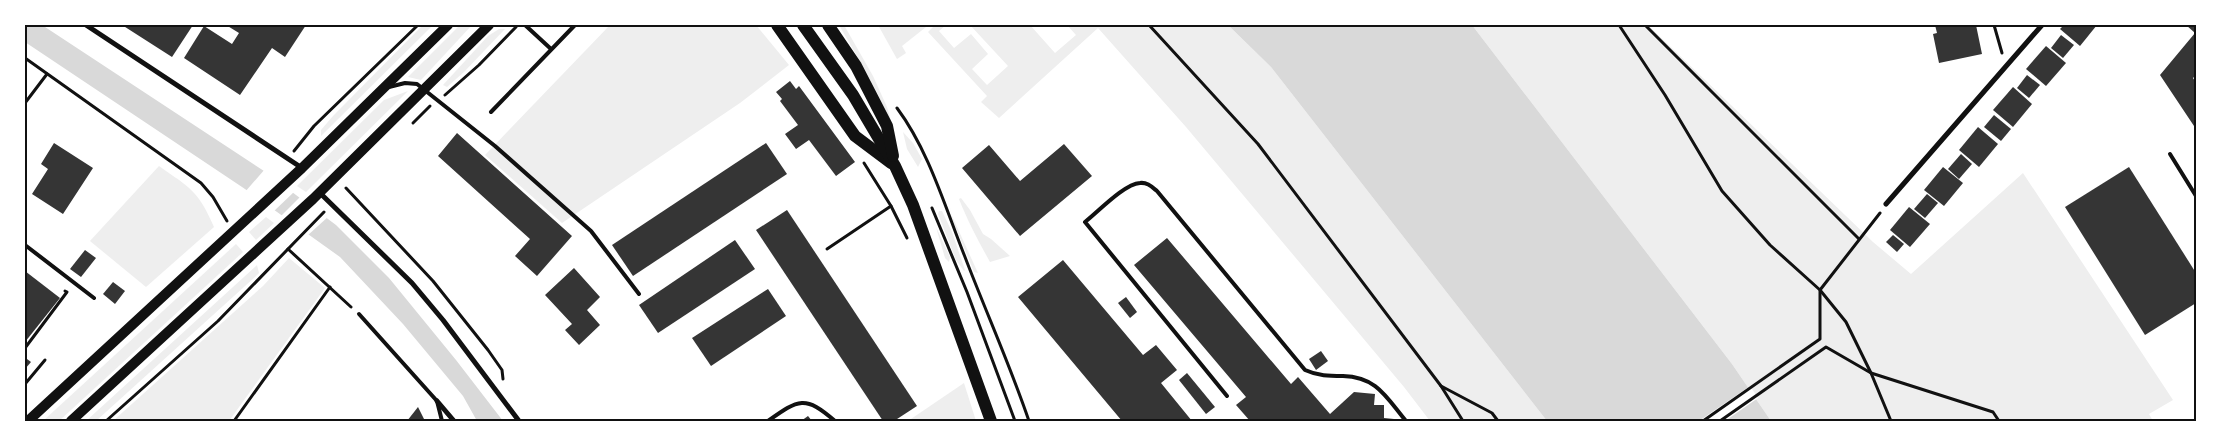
<svg xmlns="http://www.w3.org/2000/svg" width="2221" height="446" font-family="'Noto Sans',sans-serif">
  <style>
    .green { fill: #eee }
    .water { fill: #d9d9d9 }
    .pier { fill: #fff }
    .building { fill: #353535 }
    .lines { fill: none; stroke-linecap: round; stroke-linejoin: round }
    .path { stroke: #111; stroke-width: 3 }
    .service { stroke: #111; stroke-width: 4 }
    .minor { stroke: #111; stroke-width: 5 }
    .secondary { stroke: #111; stroke-width: 10 }
    .primary { stroke: #111; stroke-width: 12 }
    .neatline { fill: none; stroke: #111; stroke-width: 2 }
  </style>
  <rect width="100%" height="100%" fill="#fff"/>
  <g class="green">
    <polygon points="423,25 433,25 321,136 321,130 333,116"/>
    <polygon points="460,25 472,25 421,80 408,77"/>
    <polygon points="610,25 756,25 789,65 740,103 562,223 485,155"/>
    <polygon points="839,25 844,25 873,76 887,107 896,138 861,63"/>
    <polygon points="878,25 925,25 926,27 902,46 906,53 897,59"/>
    <polygon points="935,25 946,25 939,31 954,48 971,34 988,54 972,69 987,85 1008,66 970,25 1030,25 1055,53 1076,35 1067,25 1228,25 1271,67 1547,421 1430,421 1404,387 1186,127 1098,28 999,118 981,102 987,96 928,32"/>
    <polygon points="1472,25 1648,25 1873,242 1911,274 2023,173 2173,400 2149,414 2153,421 1771,421 1732,364"/>
    <polygon points="499,29 505,29 464,72 447,87 443,85 488,36"/>
    <polygon points="408,91 306,192 297,186 384,100"/>
    <polygon points="903,132 913,143 922,159 918,167 907,149"/>
    <path d="M159,166C190,188 198,190 214,227L146,287L90,241Z"/>
    <polygon points="947,196 952,216 978,273 974,272 953,221"/>
    <path d="M961,198L970,210L983,234L991,239L1010,256L990,262C979,242 968,222 959,199Z"/>
    <polygon points="939,211 942,211 952,232 965,270 964,271 956,260 938,214"/>
    <polygon points="266,217 274,223 256,240 249,232"/>
    <polygon points="936,227 950,257 949,262 945,258"/>
    <polygon points="236,244 243,252 59,421 43,421"/>
    <polygon points="289,258 325,288 229,421 113,421 263,286"/>
    <polygon points="257,265 259,273 255,277 96,421 86,421"/>
    <polygon points="964,383 976,421 908,421"/>
  </g>
  <g class="water">
    <polygon points="25,25 42,25 264,171 336,225 389,278 456,360 503,421 477,421 463,396 403,324 340,257 245,189 25,42"/>
    <polygon points="1228,25 1472,25 1732,364 1771,421 1547,421 1271,67"/>
  </g>
  <g class="pier">
    <polygon points="265,169 295,191 273,212 245,192"/>
    <polygon points="300,194 329,216 307,236 280,217 300,197"/>
    <polygon points="1750,386 1758,398 1725,421 1699,421"/>
  </g>
  <g class="building">
    <polygon points="122,25 193,25 172,57"/>
    <polygon points="226,25 306,25 285,57 272,48 240,95 184,58 204,26 232,44 239,33"/>
    <polygon points="1935,25 1976,25 1982,54 1939,63 1933,34 1937,33"/>
    <polygon points="2064,25 2097,25 2080,46 2060,29"/>
    <polygon points="2186,25 2196,25 2196,75 2193,78 2196,83 2196,129 2160,75 2195,33"/>
    <polygon points="2061,35 2074,45 2063,58 2051,48"/>
    <polygon points="2046,46 2066,63 2046,86 2026,69"/>
    <polygon points="2027,75 2040,85 2029,98 2017,88"/>
    <polygon points="790,81 796,89 799,86 855,162 836,176 809,140 796,149 785,134 798,125 780,101 782,99 776,92"/>
    <polygon points="2013,87 2032,104 2013,127 1993,110"/>
    <polygon points="1994,115 2011,129 2001,141 1984,127"/>
    <polygon points="1978,127 1998,144 1979,167 1959,150"/>
    <polygon points="457,133 572,236 537,276 515,256 530,239 438,156"/>
    <polygon points="54,143 93,168 63,214 32,194 48,169 41,164"/>
    <polygon points="766,143 787,174 633,276 612,245"/>
    <polygon points="1064,144 1092,176 1020,236 962,168 989,145 1020,181"/>
    <polygon points="1961,154 1972,164 1959,179 1948,169"/>
    <polygon points="1943,167 1963,183 1944,206 1924,190"/>
    <polygon points="2129,167 2196,273 2196,303 2145,335 2065,207"/>
    <polygon points="1927,194 1938,203 1925,218 1914,209"/>
    <polygon points="1909,207 1930,224 1910,247 1890,230"/>
    <polygon points="787,210 917,406 894,421 883,421 756,230"/>
    <polygon points="1893,235 1904,244 1897,252 1886,242"/>
    <polygon points="1167,238 1291,384 1298,377 1330,414 1354,392 1375,394 1374,405 1384,405 1384,418 1394,419 1394,421 1250,421 1236,405 1246,397 1134,265"/>
    <polygon points="735,240 755,269 658,333 639,305"/>
    <polygon points="85,250 96,258 81,277 70,269"/>
    <polygon points="1063,260 1143,355 1156,345 1177,370 1161,383 1192,421 1122,421 1018,297"/>
    <polygon points="574,268 600,297 587,310 600,325 579,345 565,330 572,324 545,295"/>
    <polygon points="25,271 60,298 25,342"/>
    <polygon points="113,282 125,291 115,304 103,294"/>
    <polygon points="768,289 786,316 711,366 692,338"/>
    <polygon points="1126,297 1137,312 1130,318 1118,303"/>
    <polygon points="1321,351 1328,361 1316,370 1309,359"/>
    <polygon points="27,359 31,362 25,369 25,361"/>
    <polygon points="1187,373 1215,407 1206,414 1179,380"/>
    <polygon points="418,407 425,421 407,421"/>
    <polygon points="808,416 812,421 801,421"/>
  </g>
  <g class="lines">
    <g class="path">
      <polyline points="1149,25 1258,144 1441,386 1463,421"/>
      <polyline points="1619,25 1665,95 1722,191 1770,245 1820,290 1846,322 1871,373 1891,421"/>
      <polyline points="1645,25 1859,239"/>
      <polyline points="1994,25 2002,53"/>
      <polyline points="25,58 201,183 213,197 227,221"/>
      <polyline points="445,95 479,65 516,27"/>
      <polyline points="25,103 47,74"/>
      <path d="M897,108C929,151 945,207 965,257C986,312 1010,365 1029,421"/>
      <polyline points="413,123 430,106"/>
      <polyline points="294,151 314,126 418,25"/>
      <polyline points="864,163 891,206 907,238"/>
      <polyline points="346,188 433,281 488,350 502,370 503,379"/>
      <polyline points="932,208 967,292 1015,421"/>
      <polyline points="288,249 351,307"/>
      <polyline points="827,249 891,206"/>
      <polyline points="25,348 67,292 65,291"/>
      <polyline points="25,384 45,360"/>
      <polyline points="1441,386 1492,413 1498,421"/>
      <polyline points="106,421 218,321 324,212"/>
      <polyline points="234,421 330,287"/>
      <polyline points="1703,421 1820,339 1820,290 1880,213"/>
      <polyline points="1720,421 1826,347 1871,373 1993,412 1999,421"/>
    </g>
    <g class="service">
      <polyline points="525,25 551,49"/>
      <polyline points="389,87 405,83 417,84 495,146 591,231 639,294"/>
      <polyline points="491,112 575,25"/>
      <polyline points="2170,154 2196,196"/>
      <polyline points="25,245 94,298"/>
      <polyline points="359,314 437,401 442,421"/>
      <path d="M1227,396L1085,222C1098,212 1124,184 1140,183C1147,182 1152,187 1157,191L1305,370C1318,376 1329,376 1343,376C1377,377 1386,397 1406,421"/>
      <path d="M768,421C799,399 805,395 835,421"/>
    </g>
    <g class="minor">
      <polyline points="86,25 302,168"/>
      <polyline points="320,193 412,283 443,320 519,421"/>
      <polyline points="1886,204 2042,25"/>
      <polyline points="437,401 454,421"/>
    </g>
    <g class="secondary">
      <polyline points="28,421 302,168 448,25"/>
      <polyline points="71,421 313,199 489,25"/>
    </g>
    <g class="primary">
      <polyline points="777,25 855,136 891,163"/>
      <polyline points="803,25 853,95 895,166 913,205 991,421"/>
      <polyline points="828,25 856,66 887,126 893,156"/>
    </g>
  </g>
  <rect width="2221" height="446" fill="none" stroke="#ffffff" stroke-width="52"/>
  <rect x="26" y="26" width="2169" height="394" class="neatline"/>
</svg>
